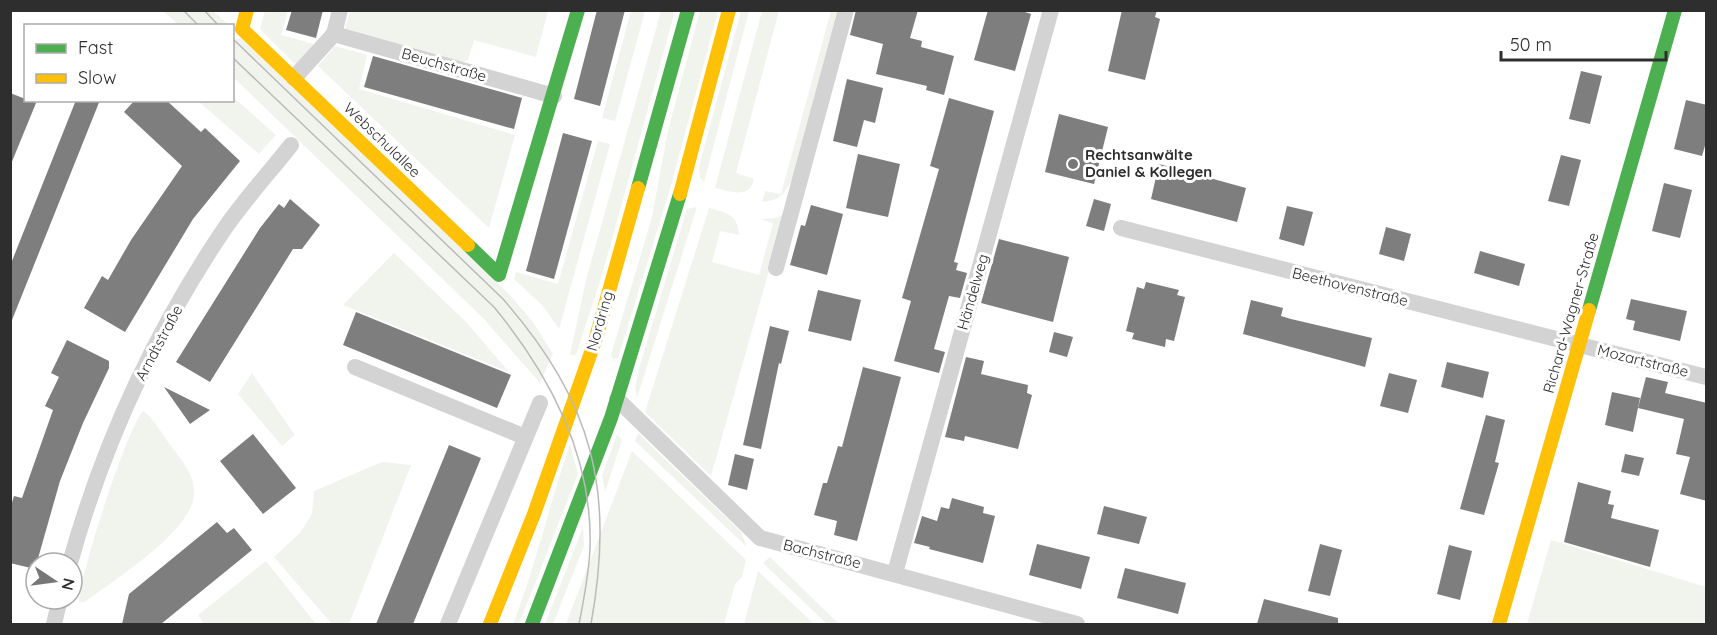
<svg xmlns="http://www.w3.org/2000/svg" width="1717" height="635" font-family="Quicksand,sans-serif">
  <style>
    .green { fill: #f1f4ec }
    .building { fill: #7e7e7e }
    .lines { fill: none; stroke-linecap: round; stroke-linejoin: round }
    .street { stroke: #d3d3d3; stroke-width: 16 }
    .fast { stroke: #4caf50; stroke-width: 14 }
    .slow { stroke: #ffc107; stroke-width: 14 }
    .tram { stroke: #bababa; stroke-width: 1.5 }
    .poi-dot { fill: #777; stroke: #fff; stroke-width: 2 }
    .labels { text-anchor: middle; stroke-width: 6; stroke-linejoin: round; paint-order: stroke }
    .street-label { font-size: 15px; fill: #2e2e2e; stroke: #fff }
    .poi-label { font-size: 15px; font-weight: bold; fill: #2e2e2e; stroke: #fff; text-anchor: start }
  </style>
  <rect width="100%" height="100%" fill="#fff"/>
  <g class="green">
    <polygon points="163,11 213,11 229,25 179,25"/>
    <polygon points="265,11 288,11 281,35 314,44 296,65 260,29"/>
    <polygon points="350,11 548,11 536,57 474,40 468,60 460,63 344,33"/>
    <polygon points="631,11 645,11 615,121 602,118"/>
    <polygon points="661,11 675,11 602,275 576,355 570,355 586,280"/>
    <polygon points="700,11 718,11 670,189 618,358 613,359 611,355 652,217 668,130"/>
    <polygon points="741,11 749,11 704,182 700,177 699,167"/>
    <path d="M762,11H779L736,173L754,179C749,200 730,191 715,188Z"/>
    <path d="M831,11H840C830,48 805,170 783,194C777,200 770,201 762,202L765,191L781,194Z"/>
    <polygon points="241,38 508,293 533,322 553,354 540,383 484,319 233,77 233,40"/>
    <polygon points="335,46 367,55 359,89 515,135 489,228 318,66"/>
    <polygon points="233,97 276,135 259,154 198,101 232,100"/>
    <polygon points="598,141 610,144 559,329 543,306 514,279 516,272 558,284"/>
    <polygon points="697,207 637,398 635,388 639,368 687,209"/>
    <path d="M709,208C727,213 738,214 739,235L720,231L712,262L759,275L773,223L760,219L776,218L785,214L711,476L645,412Z"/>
    <polygon points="394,253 467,323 509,372 343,305"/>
    <polygon points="252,373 295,435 282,446 238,394"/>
    <path d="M143,411C153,417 163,436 171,446C182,461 195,474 194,495C191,532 114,580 85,602H79C78,580 129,423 143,411Z"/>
    <polygon points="638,433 741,532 747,547 635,441"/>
    <polygon points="617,434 622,440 605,492 602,476"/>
    <path d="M570,445L578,474L519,624H513C536,566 549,504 570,445Z"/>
    <polygon points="632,451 746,560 742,577 735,584 724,624 566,624"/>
    <polygon points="382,462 411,465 349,624 332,624 274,557 300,533 312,514 314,491"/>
    <polygon points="583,527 584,546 553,624 545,624"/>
    <polygon points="1551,540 1706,587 1706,624 1527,624"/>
    <polygon points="770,557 839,624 827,624 763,563"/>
    <polygon points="266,561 316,624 204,624 198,615"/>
    <polygon points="758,571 814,624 744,624"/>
  </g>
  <g class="building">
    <polygon points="292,10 323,10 316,38 286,30"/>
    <polygon points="597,10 625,10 600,106 574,99"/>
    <polygon points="856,10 918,10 910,38 922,41 921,47 954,56 944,95 926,90 927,86 876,74 883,44 850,35"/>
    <polygon points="988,10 1019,10 1031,14 1015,71 974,60"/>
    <polygon points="1122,10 1157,10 1155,17 1160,19 1145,80 1108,71"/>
    <polygon points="373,56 522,98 514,129 364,87"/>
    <polygon points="1581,71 1602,76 1590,124 1569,119"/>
    <polygon points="847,79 883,88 875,123 864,120 857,147 833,141"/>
    <polygon points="10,93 36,103 11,164 10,164"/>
    <polygon points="949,98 994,111 954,262 958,263 956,270 967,273 960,298 949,296 934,349 945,352 939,373 894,361 911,301 902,298 939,169 930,166"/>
    <polygon points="76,100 100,100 10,325 10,266"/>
    <polygon points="135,100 166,100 201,132 205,128 240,161 193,219 125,332 84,308 102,276 108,280 131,240 182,166 124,112"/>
    <polygon points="1686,100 1707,105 1707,139 1702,156 1674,149"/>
    <polygon points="1059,114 1108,127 1094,184 1045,172"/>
    <polygon points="563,133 592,141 554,279 526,271"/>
    <polygon points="858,154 900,164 888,217 846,208"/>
    <polygon points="1561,155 1581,160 1569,206 1548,201"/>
    <polygon points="1159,164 1246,188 1237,222 1151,199"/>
    <polygon points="1664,183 1692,190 1680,238 1652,231"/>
    <polygon points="290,199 320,225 302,249 293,249 210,382 176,362 260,228 279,204 284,208"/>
    <polygon points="1094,199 1111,204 1104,231 1086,226"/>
    <polygon points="811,205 843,214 827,275 790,265 801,225 805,226"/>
    <polygon points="1287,206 1313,212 1304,246 1279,239"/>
    <polygon points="1386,227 1411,234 1404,261 1379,254"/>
    <polygon points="999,239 1069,257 1053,322 981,303"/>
    <polygon points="1480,251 1525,264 1519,286 1474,273"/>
    <polygon points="1146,282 1179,290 1177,295 1185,297 1174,341 1166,339 1165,347 1132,339 1134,333 1126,331 1137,287 1144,289"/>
    <polygon points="818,290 861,300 851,341 808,331"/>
    <polygon points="1631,299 1687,311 1680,341 1633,330 1635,321 1626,319"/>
    <polygon points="1251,300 1283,308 1281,316 1291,319 1372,338 1365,367 1243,334"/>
    <polygon points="356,312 511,375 497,408 343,345"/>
    <polygon points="770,326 789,331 781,364 779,363 761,449 743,445"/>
    <polygon points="1054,332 1073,337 1067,357 1049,352"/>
    <polygon points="67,340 109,361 109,368 83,423 60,481 35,569 10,563 10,509 14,496 22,498 53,410 45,406 59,377 51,373"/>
    <polygon points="966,357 984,361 981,374 1028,385 1027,393 1032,395 1018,449 965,436 964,441 945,437"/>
    <polygon points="1447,362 1489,372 1483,398 1441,387"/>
    <polygon points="863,367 901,377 857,541 834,535 837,521 814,515 823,483 827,483 838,446 842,447"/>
    <polygon points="1389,373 1417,380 1408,413 1380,406"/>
    <polygon points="1646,377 1668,382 1665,393 1707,403 1707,501 1680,494 1690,457 1676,454 1684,419 1638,408"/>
    <polygon points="164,387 210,410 190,424"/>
    <polygon points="1612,392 1640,398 1633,432 1605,425"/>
    <polygon points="1486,415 1505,420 1495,462 1499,463 1484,515 1460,509"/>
    <polygon points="253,434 296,488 263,514 220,461"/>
    <polygon points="449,445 481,458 420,607 413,624 376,624"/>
    <polygon points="735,454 754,459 747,490 728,485"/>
    <polygon points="1625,454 1644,458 1639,476 1621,472"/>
    <polygon points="1578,482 1611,491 1608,504 1614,505 1611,518 1659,530 1650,567 1564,542"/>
    <polygon points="952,498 984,507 983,513 995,516 983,563 929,549 930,547 914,543 922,516 937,521 941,507 949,509"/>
    <polygon points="1104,506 1147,517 1139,544 1097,534"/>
    <polygon points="217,522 227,533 234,528 252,550 161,624 122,624 129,594"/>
    <polygon points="1037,544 1090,557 1081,589 1029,575"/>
    <polygon points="1320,544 1342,550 1330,596 1308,591"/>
    <polygon points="1449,545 1472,551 1460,600 1437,594"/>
    <polygon points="1125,568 1186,583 1178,614 1117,598"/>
    <polygon points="1264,599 1338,618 1338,624 1257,624"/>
  </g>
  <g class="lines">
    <g class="street">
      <polyline points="340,10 334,34 554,96"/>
      <polyline points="294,78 334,34"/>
      <polyline points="1121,228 1706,377"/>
      <polyline points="776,268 846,10"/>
      <polyline points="355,367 525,437"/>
      <polyline points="617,399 760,538 1077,624"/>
      <path d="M70,563C103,444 156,330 225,228C245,199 269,173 291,145"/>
      <polyline points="895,573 1051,10"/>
      <polyline points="54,624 60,599"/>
      <polyline points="448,624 540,403"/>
    </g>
    <g class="fast">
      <polyline points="638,188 688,10"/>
      <polyline points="468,245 499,275 578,10"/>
      <polyline points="1589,310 1675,10"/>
      <polyline points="532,624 611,418 680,194"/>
    </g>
    <g class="slow">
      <polyline points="247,10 242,29 468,245"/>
      <polyline points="680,194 729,10"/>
      <polyline points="490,624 534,514 595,341 638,188"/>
      <polyline points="1499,624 1589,310"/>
    </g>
    <g class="tram">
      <polyline points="183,10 199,26"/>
      <polyline points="204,10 219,26"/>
      <path d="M232,38L503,299C593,402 615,490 591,624"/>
      <path d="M232,57L494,307C550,375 593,456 590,548C589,574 584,599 579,624"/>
    </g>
  </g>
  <circle class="poi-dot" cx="1073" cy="164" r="6"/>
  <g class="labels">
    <g class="street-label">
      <text transform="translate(444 65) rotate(16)" y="5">Beuchstraße</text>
      <text transform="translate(382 140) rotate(44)" y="5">Webschulallee</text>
      <text transform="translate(1350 287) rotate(14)" y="5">Beethovenstraße</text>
      <text transform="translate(973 292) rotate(-74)" y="5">Händelweg</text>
      <text transform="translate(1571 313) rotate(-74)" y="5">Richard-Wagner-Straße</text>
      <text transform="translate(600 321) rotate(-74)" y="5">Nordring</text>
      <text transform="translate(159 343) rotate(-62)" y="5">Arndtstraße</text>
      <text transform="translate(1643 361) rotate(14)" y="5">Mozartstraße</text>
      <text transform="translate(822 554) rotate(14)" y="5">Bachstraße</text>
    </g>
    <g class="poi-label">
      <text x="1085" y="160">Rechtsanwälte<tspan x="1085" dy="17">Daniel &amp; Kollegen</tspan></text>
    </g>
  </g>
  <rect width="1717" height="635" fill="none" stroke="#2e2e2e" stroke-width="24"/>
  <rect x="24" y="24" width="210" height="78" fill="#ffffff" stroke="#ababab" stroke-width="1.5"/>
  <rect x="36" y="44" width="30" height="9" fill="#4caf50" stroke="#ababab" stroke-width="1.5"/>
  <text x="78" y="54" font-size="18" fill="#2e2e2e">Fast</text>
  <rect x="36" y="74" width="30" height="9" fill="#ffc107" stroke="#ababab" stroke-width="1.5"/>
  <text x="78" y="84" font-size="18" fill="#2e2e2e">Slow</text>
  <g transform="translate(54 581) rotate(103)"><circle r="28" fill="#ffffff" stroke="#ababab" stroke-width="1.5"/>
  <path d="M0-4.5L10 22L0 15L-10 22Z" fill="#777777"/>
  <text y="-9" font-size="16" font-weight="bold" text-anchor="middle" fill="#2e2e2e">N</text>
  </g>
  <path d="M1501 51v9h165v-9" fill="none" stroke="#2e2e2e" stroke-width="3"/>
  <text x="1510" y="51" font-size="18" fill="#2e2e2e" stroke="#ffffff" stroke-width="4.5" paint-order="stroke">50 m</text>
</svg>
